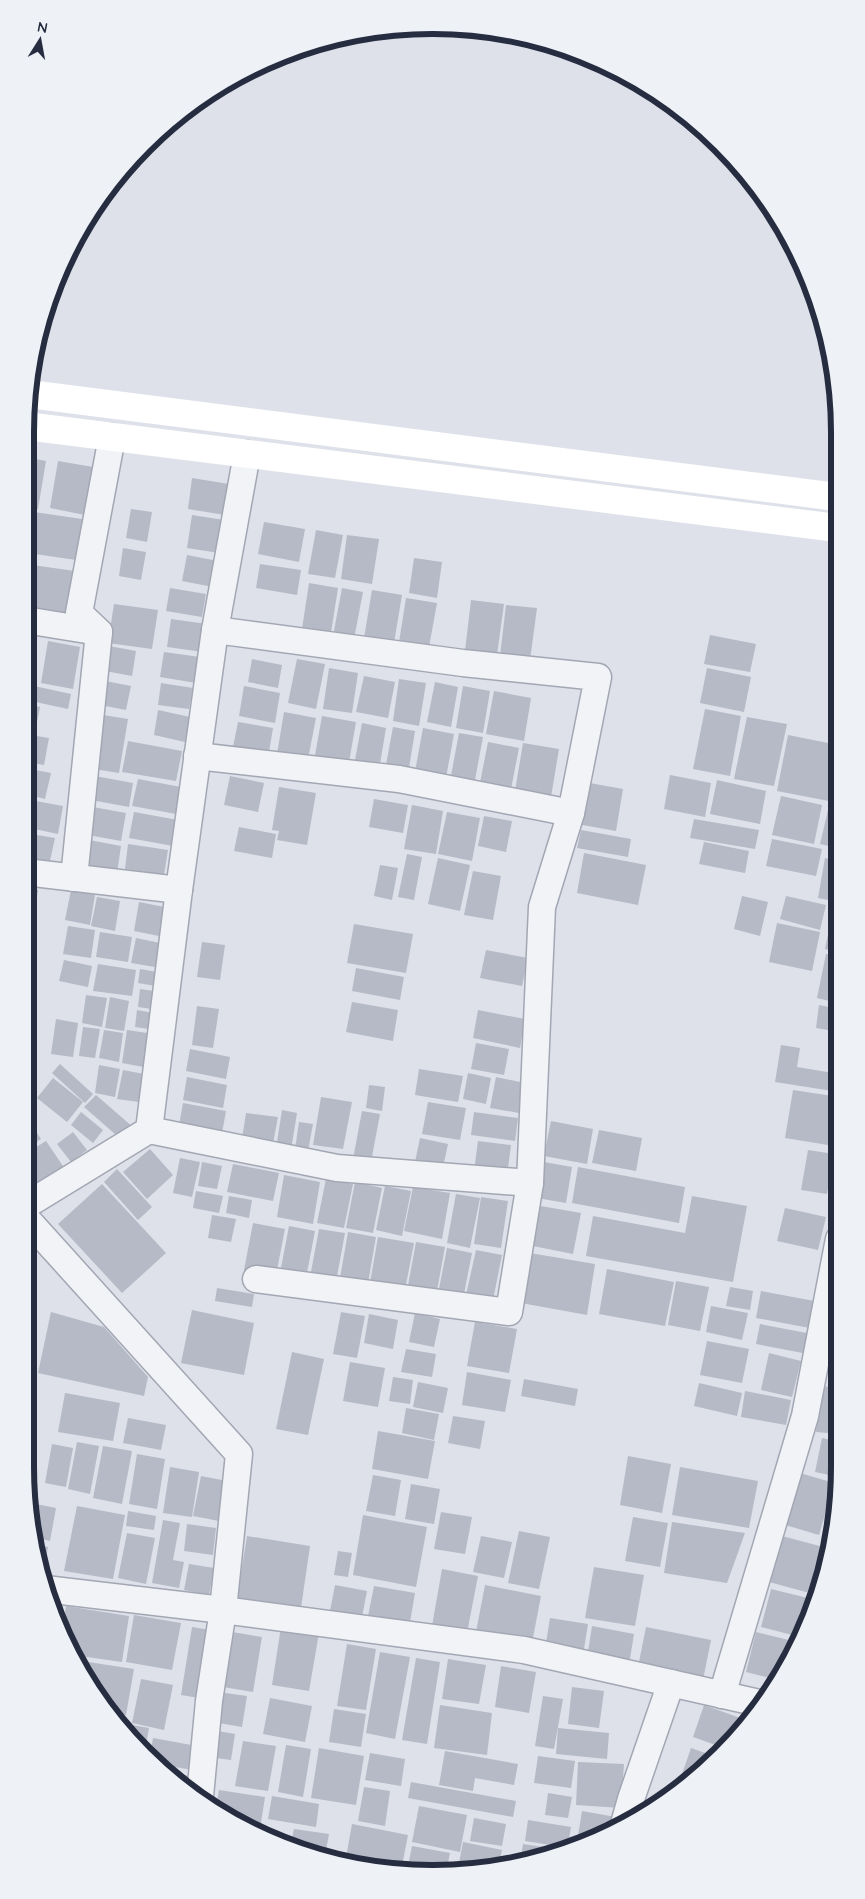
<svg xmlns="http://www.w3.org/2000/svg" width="865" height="1899" font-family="Quicksand,sans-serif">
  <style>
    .building { fill: #b5bac6 }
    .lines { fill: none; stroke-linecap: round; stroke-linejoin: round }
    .street-casing { stroke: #a3a7b3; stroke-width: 29 }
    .street { stroke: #f1f3f7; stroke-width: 26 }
    .secondary { stroke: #fff; stroke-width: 28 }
    .rim { fill: none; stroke: #262d41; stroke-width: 6 }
  </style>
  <rect width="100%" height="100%" fill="#dee1e9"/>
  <g class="building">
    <polygon points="25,457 46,461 38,509 25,507"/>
    <polygon points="58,461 99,468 90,516 50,508"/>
    <polygon points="192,478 229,484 225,515 188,509"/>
    <polygon points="131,509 152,512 147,542 126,538"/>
    <polygon points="34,512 89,520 83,561 28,553"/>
    <polygon points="192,515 224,520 219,553 187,548"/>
    <polygon points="264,522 305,529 299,562 258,554"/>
    <polygon points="316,530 343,535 335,578 308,574"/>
    <polygon points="347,535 379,539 372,584 341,579"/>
    <polygon points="123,548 146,552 141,580 119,576"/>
    <polygon points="187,555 218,561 213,587 182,581"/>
    <polygon points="414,558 442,562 437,598 409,593"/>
    <polygon points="25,564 82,572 75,615 25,607"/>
    <polygon points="260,564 301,570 297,595 256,588"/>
    <polygon points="309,583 338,588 331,633 302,629"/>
    <polygon points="170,588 206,594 202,617 166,611"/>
    <polygon points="342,588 363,592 354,639 333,636"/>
    <polygon points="372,590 402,595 394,643 364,638"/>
    <polygon points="406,598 437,603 429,647 399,642"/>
    <polygon points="471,600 504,604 497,655 465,651"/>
    <polygon points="114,604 158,610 152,649 108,643"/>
    <polygon points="506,605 537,608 530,660 500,656"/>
    <polygon points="171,619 207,624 203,652 167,647"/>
    <polygon points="710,635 756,644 750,672 704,664"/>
    <polygon points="48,641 80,647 73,689 41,683"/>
    <polygon points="109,646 136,651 132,676 105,671"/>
    <polygon points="164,652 200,657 196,683 160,677"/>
    <polygon points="252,659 282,665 278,688 248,682"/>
    <polygon points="297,659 325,664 316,709 288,703"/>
    <polygon points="836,662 837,662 837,676 834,676"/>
    <polygon points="329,668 358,673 352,713 323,709"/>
    <polygon points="707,668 751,677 744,712 700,703"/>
    <polygon points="364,676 395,682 388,718 356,712"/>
    <polygon points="399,679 426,683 419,726 393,721"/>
    <polygon points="105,681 131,686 126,710 100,705"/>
    <polygon points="435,682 458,687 451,727 427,722"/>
    <polygon points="161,683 193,688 189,709 158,705"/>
    <polygon points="34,686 71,694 68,709 31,701"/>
    <polygon points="244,686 280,693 275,723 239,716"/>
    <polygon points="463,686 490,691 483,733 456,728"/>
    <polygon points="494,691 531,698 524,741 486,734"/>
    <polygon points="25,704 40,707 35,732 25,730"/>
    <polygon points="705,709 741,716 730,776 693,769"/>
    <polygon points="158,710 190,717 185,742 154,735"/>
    <polygon points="284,712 316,718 308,759 277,754"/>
    <polygon points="103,715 128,719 119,773 94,769"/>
    <polygon points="322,716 356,722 348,768 314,761"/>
    <polygon points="747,717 787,724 774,786 734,779"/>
    <polygon points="238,722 273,728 268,758 232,752"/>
    <polygon points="362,723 386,728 379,770 354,765"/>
    <polygon points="393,727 415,731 408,774 385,770"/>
    <polygon points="423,728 454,734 445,783 414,777"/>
    <polygon points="459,733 483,737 474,785 450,781"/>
    <polygon points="25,734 49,738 44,765 25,762"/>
    <polygon points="788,735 838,745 838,784 834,802 777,791"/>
    <polygon points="128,741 182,751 176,781 122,772"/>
    <polygon points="488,742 519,748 510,794 479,788"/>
    <polygon points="523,743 559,749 551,797 515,791"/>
    <polygon points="25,768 51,773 45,799 25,794"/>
    <polygon points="670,775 711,783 705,817 664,809"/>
    <polygon points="95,776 133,783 129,807 91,800"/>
    <polygon points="230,776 264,783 258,812 224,805"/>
    <polygon points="138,779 181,787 176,814 132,806"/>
    <polygon points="717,780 766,791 760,824 710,814"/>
    <polygon points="584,782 623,789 616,831 577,824"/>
    <polygon points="279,787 316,793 307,845 277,840 279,831 272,830"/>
    <polygon points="781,796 822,805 814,844 772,835"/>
    <polygon points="25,799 63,806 58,834 25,827"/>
    <polygon points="374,799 408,805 403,833 369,827"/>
    <polygon points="412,805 443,811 436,854 404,849"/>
    <polygon points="93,807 126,813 121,841 88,835"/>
    <polygon points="828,810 838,813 838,848 820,844"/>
    <polygon points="134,812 178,820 173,846 129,838"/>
    <polygon points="447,812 480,818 472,861 438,854"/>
    <polygon points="484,816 512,821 506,852 478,846"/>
    <polygon points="694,819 759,830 755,849 690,838"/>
    <polygon points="239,827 276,834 272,858 234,851"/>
    <polygon points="581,830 631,839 628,857 577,848"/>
    <polygon points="25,833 55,838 49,865 25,860"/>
    <polygon points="772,839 822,849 816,876 766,866"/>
    <polygon points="89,840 121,846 117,873 85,867"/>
    <polygon points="704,842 749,851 745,873 699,864"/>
    <polygon points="128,844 168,850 164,875 125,869"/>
    <polygon points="584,853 646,865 638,905 577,893"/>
    <polygon points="407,854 422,857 414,900 398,897"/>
    <polygon points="438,858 470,865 460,911 428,904"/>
    <polygon points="825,858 838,861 838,902 818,898"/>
    <polygon points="380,865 398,868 392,900 374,896"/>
    <polygon points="473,871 501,876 493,920 464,915"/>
    <polygon points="25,889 38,890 31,933 25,932"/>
    <polygon points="71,890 95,895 90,925 65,920"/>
    <polygon points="742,896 768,902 760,936 734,929"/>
    <polygon points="786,896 826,905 820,930 780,919"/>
    <polygon points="97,897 120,901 115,931 91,926"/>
    <polygon points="139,902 164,907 159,936 134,931"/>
    <polygon points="833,910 838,911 838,952 825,949"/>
    <polygon points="777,923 820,932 812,971 769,962"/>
    <polygon points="354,924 413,934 406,973 347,963"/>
    <polygon points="68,926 95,930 91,958 63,954"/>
    <polygon points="100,932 132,937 128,962 96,957"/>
    <polygon points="25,938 36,940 31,971 25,970"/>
    <polygon points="136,938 160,943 155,967 131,963"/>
    <polygon points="202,942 225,945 220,980 197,977"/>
    <polygon points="486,950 528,958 522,986 480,978"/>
    <polygon points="826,954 838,956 838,1003 817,998"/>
    <polygon points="64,960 92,966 88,987 59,981"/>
    <polygon points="98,964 136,970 132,996 93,991"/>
    <polygon points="356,968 404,977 400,1000 352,991"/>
    <polygon points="140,969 163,973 161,987 138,983"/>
    <polygon points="25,972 37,974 32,1003 25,1002"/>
    <polygon points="140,989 161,992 158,1010 138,1007"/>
    <polygon points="86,995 107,998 102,1027 82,1023"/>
    <polygon points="110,997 129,1001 124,1031 105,1028"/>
    <polygon points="352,1002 398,1010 393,1041 346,1032"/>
    <polygon points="819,1005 839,1009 839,1032 816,1028"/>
    <polygon points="197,1006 219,1009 213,1048 192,1045"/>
    <polygon points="137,1010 159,1014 156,1030 135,1027"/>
    <polygon points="478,1010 525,1019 520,1048 473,1038"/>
    <polygon points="56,1019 78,1023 73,1057 51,1054"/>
    <polygon points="83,1027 100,1029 95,1058 79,1056"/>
    <polygon points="104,1030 123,1033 119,1062 99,1058"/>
    <polygon points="127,1030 154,1034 149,1068 122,1063"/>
    <polygon points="476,1043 509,1049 504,1075 471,1069"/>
    <polygon points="781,1045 800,1048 797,1067 839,1074 839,1092 775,1082"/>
    <polygon points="190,1049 230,1057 226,1079 186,1071"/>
    <polygon points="60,1064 93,1094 85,1103 52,1073"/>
    <polygon points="99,1065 120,1069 115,1097 95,1093"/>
    <polygon points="419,1069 463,1076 458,1102 415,1095"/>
    <polygon points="123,1070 144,1074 139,1102 117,1099"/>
    <polygon points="468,1073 491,1078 486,1104 463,1099"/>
    <polygon points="187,1077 227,1085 223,1108 183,1100"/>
    <polygon points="496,1077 525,1083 519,1113 490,1108"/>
    <polygon points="53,1078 83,1102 67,1122 37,1098"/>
    <polygon points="369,1085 385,1087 382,1111 366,1108"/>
    <polygon points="793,1090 839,1097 839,1119 834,1146 785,1138"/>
    <polygon points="96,1095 134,1128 123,1141 84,1107"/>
    <polygon points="321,1097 352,1102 343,1149 313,1145"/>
    <polygon points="428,1102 466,1108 460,1140 422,1134"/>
    <polygon points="183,1103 226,1111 221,1139 178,1131"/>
    <polygon points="282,1110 297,1113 291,1150 276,1148"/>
    <polygon points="362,1111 380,1114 371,1162 353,1159"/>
    <polygon points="81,1112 103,1130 93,1143 71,1125"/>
    <polygon points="474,1112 518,1118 515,1141 471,1135"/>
    <polygon points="246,1113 278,1117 272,1149 241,1145"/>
    <polygon points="25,1115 41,1139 25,1149"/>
    <polygon points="551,1121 593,1129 587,1164 544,1156"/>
    <polygon points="299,1122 313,1124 308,1151 295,1149"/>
    <polygon points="599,1130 642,1138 636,1171 592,1163"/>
    <polygon points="73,1132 87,1150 71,1162 57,1144"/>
    <polygon points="420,1138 448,1144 443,1167 415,1162"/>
    <polygon points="46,1141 67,1172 40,1191 25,1169 25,1154"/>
    <polygon points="478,1141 511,1145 507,1176 474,1171"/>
    <polygon points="150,1149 173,1175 147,1199 123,1172"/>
    <polygon points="808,1150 834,1154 827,1194 801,1190"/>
    <polygon points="180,1158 200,1162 192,1197 173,1193"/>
    <polygon points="202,1162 222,1166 217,1189 198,1186"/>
    <polygon points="544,1162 572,1167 566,1203 537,1198"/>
    <polygon points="233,1164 279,1173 273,1201 227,1192"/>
    <polygon points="578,1167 685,1187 679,1223 572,1203"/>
    <polygon points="117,1169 152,1207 138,1220 104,1182"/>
    <polygon points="284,1175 320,1182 313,1224 277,1217"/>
    <polygon points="326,1179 353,1184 344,1228 317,1223"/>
    <polygon points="355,1182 382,1188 373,1233 346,1228"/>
    <polygon points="102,1184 166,1253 122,1293 58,1224"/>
    <polygon points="385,1186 411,1191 402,1236 376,1230"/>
    <polygon points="413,1187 450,1193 442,1239 404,1231"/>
    <polygon points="196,1191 223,1196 219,1213 193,1208"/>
    <polygon points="456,1194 480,1198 470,1248 447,1243"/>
    <polygon points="229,1196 252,1200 249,1218 226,1213"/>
    <polygon points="692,1196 747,1206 733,1282 586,1256 593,1216 685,1233"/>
    <polygon points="481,1197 508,1201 501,1248 474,1244"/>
    <polygon points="535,1205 581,1213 573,1254 528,1245"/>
    <polygon points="785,1208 826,1217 818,1250 777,1241"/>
    <polygon points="212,1215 236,1219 231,1242 208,1238"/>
    <polygon points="253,1223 285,1229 276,1275 244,1270"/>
    <polygon points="289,1226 315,1231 306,1278 280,1273"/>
    <polygon points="319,1229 345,1233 336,1282 310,1277"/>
    <polygon points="348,1232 376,1237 368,1283 340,1278"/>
    <polygon points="378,1237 414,1243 405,1290 370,1283"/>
    <polygon points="416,1242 445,1247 436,1296 407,1291"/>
    <polygon points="447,1248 472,1253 463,1299 438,1294"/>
    <polygon points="476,1250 502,1255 493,1300 466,1295"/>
    <polygon points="530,1253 595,1264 587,1315 521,1303"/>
    <polygon points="607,1269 674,1282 665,1326 599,1314"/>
    <polygon points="676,1281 709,1287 700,1331 668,1325"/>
    <polygon points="730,1287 753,1291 750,1310 726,1306"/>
    <polygon points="217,1288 254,1294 252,1307 215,1301"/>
    <polygon points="761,1291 820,1302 815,1329 756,1318"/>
    <polygon points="25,1301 35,1303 26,1348 25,1348"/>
    <polygon points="711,1306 748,1313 742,1340 706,1332"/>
    <polygon points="192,1310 254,1323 244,1375 181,1363"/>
    <polygon points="51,1312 104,1327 148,1377 144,1396 38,1373"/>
    <polygon points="341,1312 365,1316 357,1358 333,1354"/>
    <polygon points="415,1313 440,1319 434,1347 409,1342"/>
    <polygon points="369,1314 398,1320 393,1349 364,1343"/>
    <polygon points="475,1322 517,1329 509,1373 467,1366"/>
    <polygon points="760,1324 812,1334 808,1354 756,1344"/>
    <polygon points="707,1341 749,1349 742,1383 700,1375"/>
    <polygon points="406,1349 436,1354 432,1377 401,1372"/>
    <polygon points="292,1352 324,1359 308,1435 276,1429"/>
    <polygon points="769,1353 801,1361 792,1397 761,1390"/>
    <polygon points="350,1362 385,1368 378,1407 343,1401"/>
    <polygon points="467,1372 511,1380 505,1412 462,1405"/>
    <polygon points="393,1377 413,1380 410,1404 389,1401"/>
    <polygon points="524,1379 578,1389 575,1406 521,1396"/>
    <polygon points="418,1382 448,1388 443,1413 413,1407"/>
    <polygon points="699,1383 742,1393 737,1416 694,1406"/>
    <polygon points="820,1386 840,1388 840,1434 816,1432"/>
    <polygon points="745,1391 791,1400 786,1425 741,1417"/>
    <polygon points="65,1393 120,1403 113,1441 58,1432"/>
    <polygon points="406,1408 439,1414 434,1440 402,1433"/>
    <polygon points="453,1416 485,1421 480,1449 448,1443"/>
    <polygon points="128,1418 166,1425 161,1450 123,1443"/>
    <polygon points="378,1431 435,1441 428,1479 372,1469"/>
    <polygon points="822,1438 840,1442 839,1477 815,1472"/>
    <polygon points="77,1442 99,1446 90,1494 68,1489"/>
    <polygon points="52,1444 73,1448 66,1487 45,1483"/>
    <polygon points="103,1446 132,1451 122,1504 93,1498"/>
    <polygon points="137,1454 165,1459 157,1509 129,1504"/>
    <polygon points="628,1456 671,1464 662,1513 620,1505"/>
    <polygon points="170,1467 199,1472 192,1517 163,1513"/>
    <polygon points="680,1467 758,1481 749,1528 672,1515"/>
    <polygon points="790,1470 834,1483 819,1535 775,1522"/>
    <polygon points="373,1475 401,1480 395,1516 366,1511"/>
    <polygon points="201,1476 227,1481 219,1521 193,1516"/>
    <polygon points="411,1484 440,1489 434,1524 405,1519"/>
    <polygon points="31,1503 56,1508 50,1541 37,1538"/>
    <polygon points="77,1506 125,1515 113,1579 64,1571"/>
    <polygon points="128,1511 156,1516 154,1530 126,1526"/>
    <polygon points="441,1512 472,1517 465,1554 434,1549"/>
    <polygon points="363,1515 427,1527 416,1587 353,1575"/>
    <polygon points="633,1517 668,1523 660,1567 625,1561"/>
    <polygon points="163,1520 180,1523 173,1560 184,1562 179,1588 152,1583"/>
    <polygon points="672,1522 745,1533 727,1583 664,1573"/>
    <polygon points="187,1524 216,1528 213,1555 184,1551"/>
    <polygon points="519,1531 550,1537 539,1589 508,1583"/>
    <polygon points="127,1533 155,1538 146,1584 118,1578"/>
    <polygon points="247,1536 310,1546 301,1608 237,1598"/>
    <polygon points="481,1536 512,1542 504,1578 473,1572"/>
    <polygon points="782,1536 831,1549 817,1595 769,1582"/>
    <polygon points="38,1545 48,1547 43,1573"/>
    <polygon points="338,1551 352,1553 348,1577 334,1575"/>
    <polygon points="189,1564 214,1568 209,1595 184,1590"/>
    <polygon points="594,1567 644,1575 635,1626 585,1618"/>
    <polygon points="442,1569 478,1576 467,1633 432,1626"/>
    <polygon points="335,1585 367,1591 362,1617 330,1611"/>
    <polygon points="485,1585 541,1596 531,1648 475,1637"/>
    <polygon points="374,1586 415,1593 409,1628 367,1621"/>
    <polygon points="771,1589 816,1600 809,1622 800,1637 761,1627"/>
    <polygon points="66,1606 129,1616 122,1662 73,1655 62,1633"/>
    <polygon points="134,1615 181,1623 172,1670 126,1662"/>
    <polygon points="550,1618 588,1624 583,1655 545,1649"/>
    <polygon points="592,1626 634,1634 629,1665 587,1658"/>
    <polygon points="192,1627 217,1631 205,1699 181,1695"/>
    <polygon points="281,1627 319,1633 309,1691 272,1685"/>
    <polygon points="646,1627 711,1640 703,1680 638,1667"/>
    <polygon points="226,1631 262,1637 253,1692 217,1686"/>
    <polygon points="756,1632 797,1642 774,1679 746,1672"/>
    <polygon points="347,1644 376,1649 366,1710 337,1706"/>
    <polygon points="380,1652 410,1657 395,1739 366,1733"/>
    <polygon points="416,1658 440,1662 427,1744 402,1740"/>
    <polygon points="448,1659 486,1665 479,1704 442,1699"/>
    <polygon points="75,1660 134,1669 126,1715 110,1712 79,1670"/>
    <polygon points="501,1666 536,1672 529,1713 495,1707"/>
    <polygon points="141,1679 173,1685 164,1730 132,1723"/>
    <polygon points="572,1687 604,1691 599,1728 568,1724"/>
    <polygon points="218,1692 247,1696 242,1727 213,1722"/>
    <polygon points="543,1696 563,1699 554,1749 535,1746"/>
    <polygon points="270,1698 312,1706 305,1742 263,1734"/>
    <polygon points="440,1705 492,1713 487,1755 434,1748"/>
    <polygon points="704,1705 743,1719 737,1737 724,1748 693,1737"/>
    <polygon points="334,1709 366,1714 361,1747 329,1742"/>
    <polygon points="116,1722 149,1728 145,1750 126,1735"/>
    <polygon points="558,1728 609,1733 607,1759 556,1754"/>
    <polygon points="212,1730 235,1734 231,1760 208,1757"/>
    <polygon points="153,1738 197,1746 193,1770 162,1765 150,1755"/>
    <polygon points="243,1741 276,1746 268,1791 235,1786"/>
    <polygon points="286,1745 311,1749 303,1797 278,1792"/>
    <polygon points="319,1748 364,1756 356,1805 311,1798"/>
    <polygon points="691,1748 714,1756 689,1776 682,1774"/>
    <polygon points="445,1751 518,1764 514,1785 475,1778 473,1791 439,1785"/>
    <polygon points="370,1753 405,1759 401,1786 365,1780"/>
    <polygon points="538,1756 575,1761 571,1788 534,1783"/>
    <polygon points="578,1762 624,1764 621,1808 576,1805"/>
    <polygon points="172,1773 189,1776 187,1785"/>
    <polygon points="411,1782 516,1801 513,1817 408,1798"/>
    <polygon points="364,1787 390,1791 385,1826 358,1821"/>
    <polygon points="219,1790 265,1797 260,1829 229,1819 216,1809"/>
    <polygon points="548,1793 572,1797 568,1818 545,1815"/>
    <polygon points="272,1796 319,1804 316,1827 268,1819"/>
    <polygon points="419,1806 467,1815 460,1852 412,1842"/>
    <polygon points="582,1811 616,1817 614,1828 577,1842"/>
    <polygon points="474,1818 506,1824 502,1846 470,1841"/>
    <polygon points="528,1820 571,1827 568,1845 563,1847 525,1841"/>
    <polygon points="352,1824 408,1835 401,1871 353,1866 345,1863"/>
    <polygon points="294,1829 329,1834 325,1856 291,1843"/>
    <polygon points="268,1833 288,1836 287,1841 268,1834"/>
    <polygon points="463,1842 502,1850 498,1868 486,1869 459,1863"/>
    <polygon points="523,1844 557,1849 520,1863"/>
    <polygon points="412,1846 450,1853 446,1873 432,1874 407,1871"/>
  </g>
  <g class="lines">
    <defs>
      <g id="street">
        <polyline points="25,620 99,632"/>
        <polyline points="197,756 399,779 571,813 598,677 463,663 215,630"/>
        <polyline points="74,878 99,632 79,613 112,437"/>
        <polyline points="179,890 215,630 247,454"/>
        <polyline points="149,1130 337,1168 530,1183 542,907 571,813"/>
        <polyline points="25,1206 149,1130 179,890 25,872"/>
        <polyline points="25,1217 239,1454 223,1610 209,1701 200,1796"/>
        <polyline points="256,1279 509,1312 530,1183"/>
        <polyline points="45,1589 223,1610 524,1650 759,1703"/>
        <polyline points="722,1695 805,1416 839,1239"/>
        <polyline points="624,1824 631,1799 671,1683"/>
      </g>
    </defs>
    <use href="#street" class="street-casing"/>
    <use href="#street" class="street"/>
    <g class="secondary">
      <polyline points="29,394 837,497"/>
      <polyline points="26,426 837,528"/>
    </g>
  </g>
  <path d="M0 0H865V1899H0ZM432 34H433A398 398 0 0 1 831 432V1467A398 398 0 0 1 433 1865H432A398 398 0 0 1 34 1467V432A398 398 0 0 1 432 34Z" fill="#eef1f6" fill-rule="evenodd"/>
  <path class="rim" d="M432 34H433A398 398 0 0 1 831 432V1467A398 398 0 0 1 433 1865H432A398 398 0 0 1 34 1467V432A398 398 0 0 1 432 34Z"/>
  <g transform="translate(40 40) rotate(11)" stroke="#eef1f6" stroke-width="4" paint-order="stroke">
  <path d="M0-4L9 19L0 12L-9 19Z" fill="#262d41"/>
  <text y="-8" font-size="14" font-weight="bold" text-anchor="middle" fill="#262d41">N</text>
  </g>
</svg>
